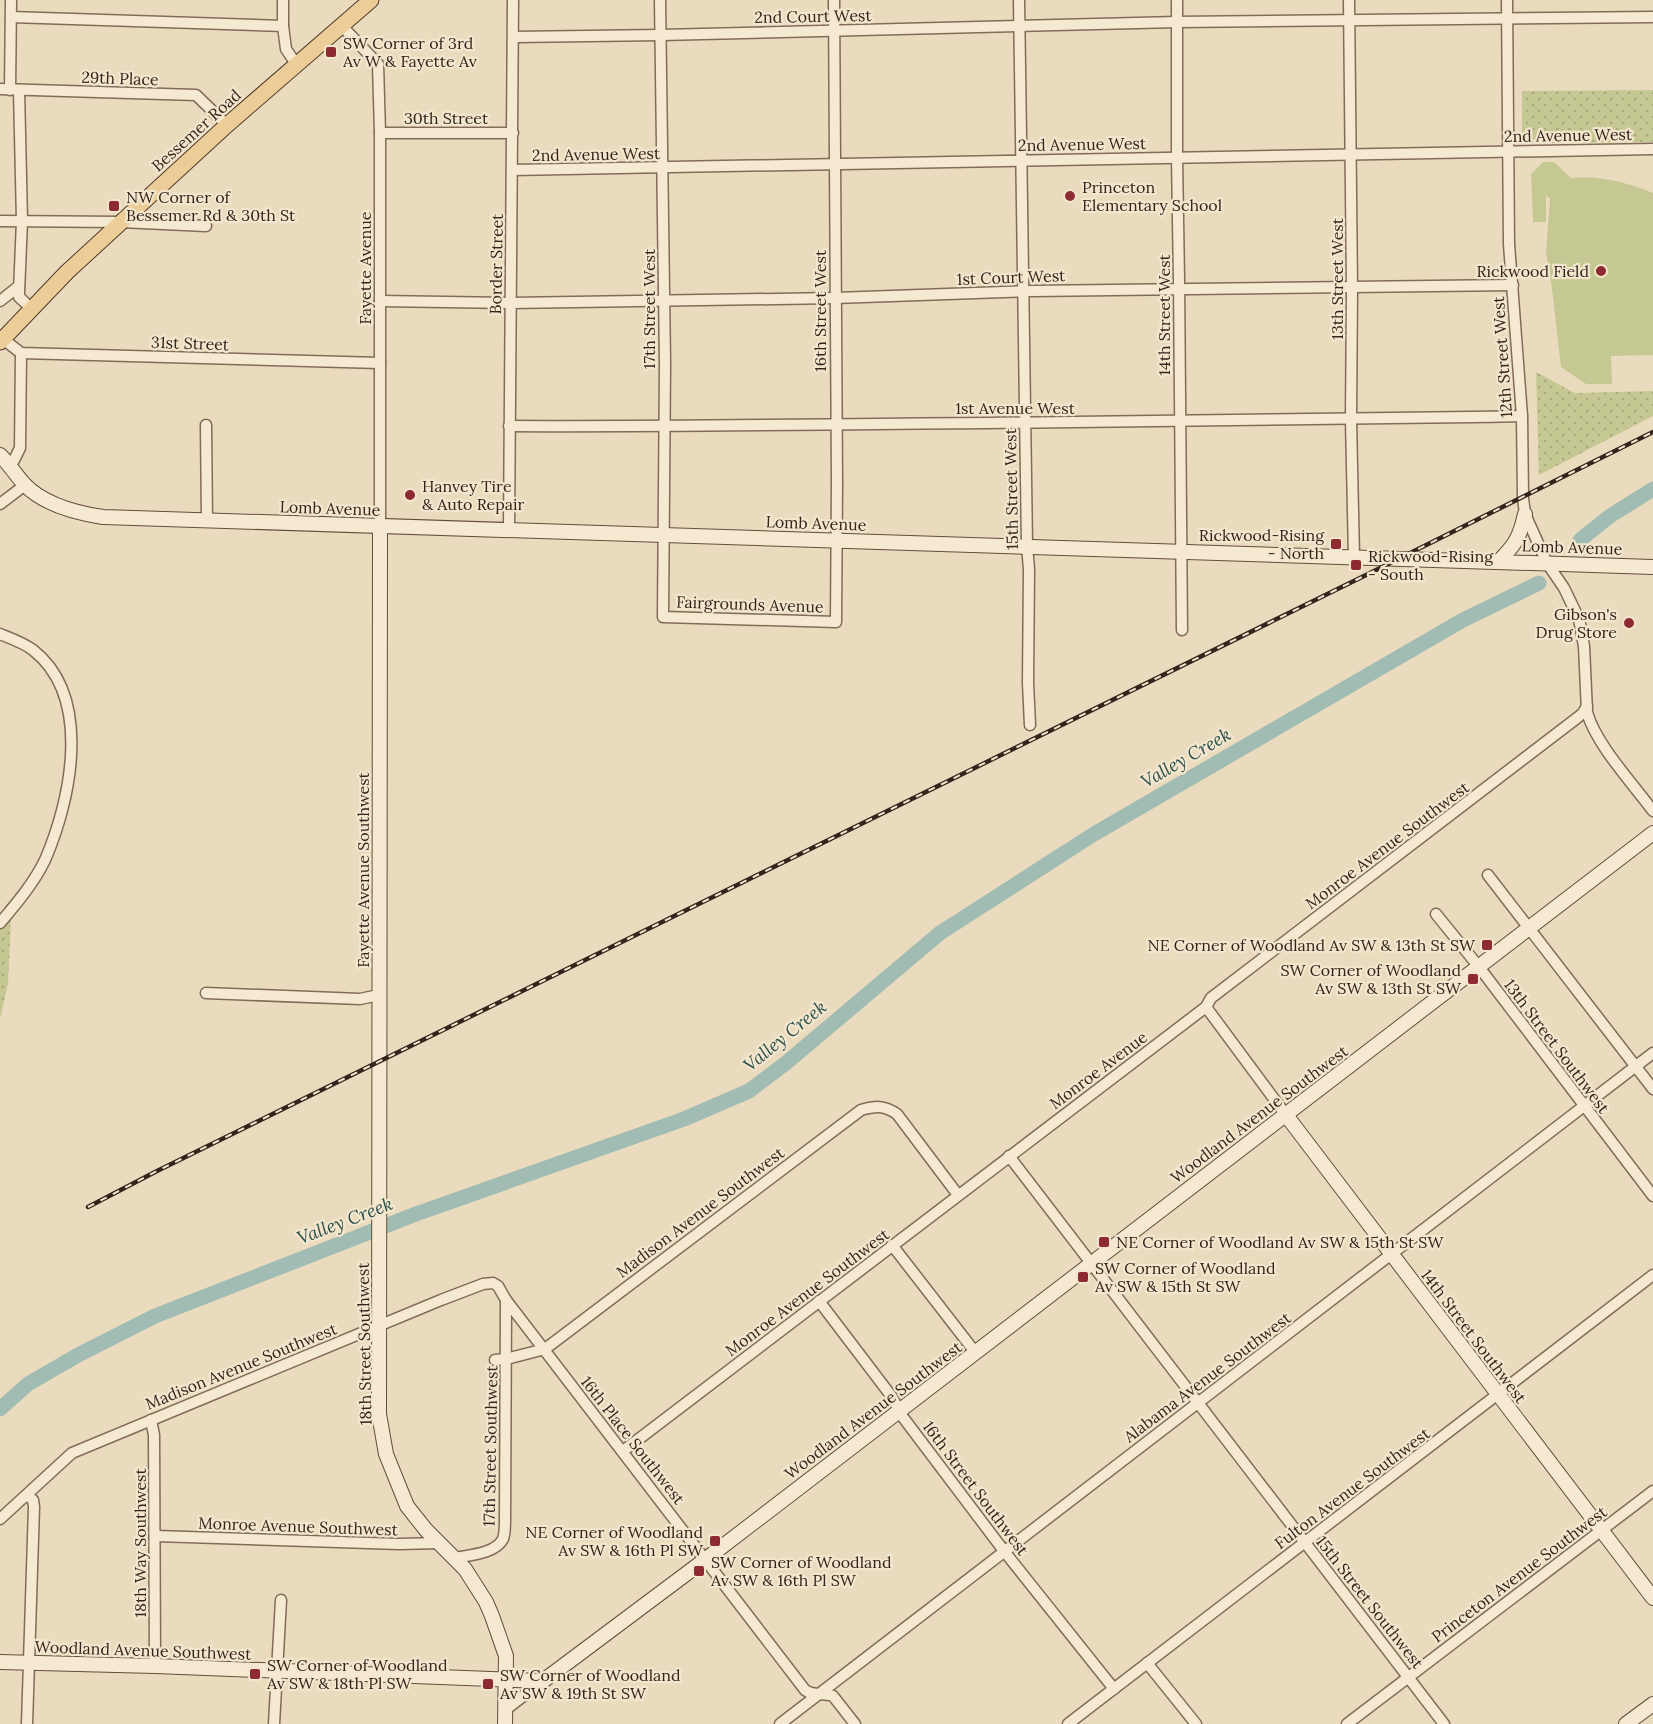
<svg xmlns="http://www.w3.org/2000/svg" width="1653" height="1724" font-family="Lora,serif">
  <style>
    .grass { fill: url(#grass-dots) }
    .pitch { fill: #c5c893 }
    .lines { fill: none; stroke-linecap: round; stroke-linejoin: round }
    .river { stroke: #a1bdb3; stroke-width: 15 }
    .street-casing { stroke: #826c58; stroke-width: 13 }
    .secondary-casing { stroke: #644d3b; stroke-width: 16 }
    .primary-casing { stroke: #503b2c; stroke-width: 17 }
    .street { stroke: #f6e9d1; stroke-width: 10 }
    .secondary { stroke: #f6e9d1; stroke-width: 14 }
    .primary { stroke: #edcd97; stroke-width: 15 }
    .rail-casing { stroke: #32251c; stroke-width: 4.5 }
    .rail { stroke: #f3e6cd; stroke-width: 2; stroke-dasharray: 7; stroke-linecap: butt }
    .poi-dot { fill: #8e2b32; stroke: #f3e6cd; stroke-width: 2 }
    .labels { text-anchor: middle; stroke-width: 4.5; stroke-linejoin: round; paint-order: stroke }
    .street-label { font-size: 16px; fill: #32251c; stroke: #f3e6cd }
    .poi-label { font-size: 16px; fill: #32251c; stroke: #f3e6cd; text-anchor: start }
    .water-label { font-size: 18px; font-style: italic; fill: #2c514d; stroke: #f3e6cd }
  </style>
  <defs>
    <pattern id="grass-dots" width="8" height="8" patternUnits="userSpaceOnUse" patternTransform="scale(1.5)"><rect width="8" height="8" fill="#c5c893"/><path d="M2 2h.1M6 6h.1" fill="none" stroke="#aaac7e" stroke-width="1.8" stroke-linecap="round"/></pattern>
  </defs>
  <rect width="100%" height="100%" fill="#ebdbbe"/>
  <g class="grass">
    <polygon points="1653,90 1653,142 1522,143 1522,91"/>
    <polygon points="1536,372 1575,393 1653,391 1653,416 1539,475"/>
    <polygon points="11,917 8,984 0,1019 0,929"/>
  </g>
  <path class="pitch" d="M1543,162H1554L1571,178C1600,175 1627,183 1653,193V355L1611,356L1612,384H1586L1561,367L1552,289L1546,252L1550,199L1546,195V222H1533L1531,174Z"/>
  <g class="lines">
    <g class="river">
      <polyline points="1580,540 1610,516 1653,489"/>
      <polyline points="0,1409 28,1384 78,1355 155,1316 416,1214 684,1119 749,1091 786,1063 940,933 1094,834 1463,620 1539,583"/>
    </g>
    <defs>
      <g id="street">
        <polyline points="283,0 283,26 286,49 296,64"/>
        <polyline points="660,0 665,364 663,617 836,622 837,481 834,0"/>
        <polyline points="1019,0 1027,546 1029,569 1028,683 1030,725"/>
        <polyline points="1177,0 1177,158 1179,280 1182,630"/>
        <polyline points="1349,0 1352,288 1351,420 1354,557"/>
        <path d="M1507,0L1509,244L1522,416L1523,498L1525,514L1547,563L1564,588L1579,619L1584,646L1587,712C1595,743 1633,784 1653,811"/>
        <polyline points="11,17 283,26"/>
        <polyline points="341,25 378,64 380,133 380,526"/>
        <polyline points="514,37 661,35 1177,22 1653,17"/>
        <polyline points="0,89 196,95 227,125"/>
        <polyline points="10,90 11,0"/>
        <polyline points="19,90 22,221 19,292 19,297 32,309"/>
        <polyline points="380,133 513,133"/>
        <polyline points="512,170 1653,149"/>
        <polyline points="0,221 121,222 206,226"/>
        <polyline points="0,301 19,286"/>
        <polyline points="380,301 511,303 835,298 1032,291 1513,285"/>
        <polyline points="3,339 21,353 380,363"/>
        <polyline points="206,425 207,521"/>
        <path d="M509,426C668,427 828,424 987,423C1166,421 1344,420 1522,416"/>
        <polyline points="11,466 20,448 21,353"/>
        <polyline points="0,504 25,485"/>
        <polyline points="509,529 513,0"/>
        <path d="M0,634C10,638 24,643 33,650C93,697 71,800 45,860C34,883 16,904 0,923"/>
        <polyline points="1488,875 1653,1089"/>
        <polyline points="1436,914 1479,967 1653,1196"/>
        <polyline points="206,993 360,999 379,995"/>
        <polyline points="1206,1007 1286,1115"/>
        <polyline points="1009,1156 1444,1724"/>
        <polyline points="892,1245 975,1352"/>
        <polyline points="819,1301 892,1397 902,1416 1004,1551 1114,1689"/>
        <path d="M495,1360L506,1359L545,1349L861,1110C875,1106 884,1105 897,1114L958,1195"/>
        <polyline points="151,1420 154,1435 155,1666"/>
        <polyline points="623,1451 1206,1007 1211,998 1577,718 1583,713 1587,706"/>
        <path d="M0,1519L72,1453L441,1300L483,1284L493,1283L498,1286L506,1300L805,1690C814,1697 823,1692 833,1696L855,1724"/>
        <polyline points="156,1536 399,1544 440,1543"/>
        <path d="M455,1558C469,1555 495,1554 503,1539C505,1533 505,1526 505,1520L506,1300"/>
        <polyline points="1147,1663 1196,1724"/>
        <polyline points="505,1710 543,1681"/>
        <polyline points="27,1724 34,1507 33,1500 27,1495"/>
        <polyline points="274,1724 281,1600"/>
        <polyline points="780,1724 1653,1053"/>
        <polyline points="1068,1724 1653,1275"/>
        <polyline points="1347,1724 1653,1491"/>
      </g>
      <g id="secondary">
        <path d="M0,455C9,464 16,475 24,484C44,505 76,513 103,517L1653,567"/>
        <polyline points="380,526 379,1414 386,1454 407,1506 426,1530 465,1569 486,1602 492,1616 506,1656 505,1724"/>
        <path d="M1499,561C1515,545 1520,537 1525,514"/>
        <polyline points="1286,1115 1653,1598"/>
        <polyline points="0,1662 155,1666 543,1681 706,1559 1653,833"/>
        <polyline points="1626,1724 1653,1704"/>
      </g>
      <polyline id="primary" points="0,342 67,272 227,125 371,0"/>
    </defs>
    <use href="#street" class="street-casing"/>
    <use href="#secondary" class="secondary-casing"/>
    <use href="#primary" class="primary-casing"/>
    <use href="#street" class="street"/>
    <use href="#secondary" class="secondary"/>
    <use href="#primary" class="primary"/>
    <defs>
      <polyline id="rail" points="88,1207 157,1171 1360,578 1653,432"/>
    </defs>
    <use href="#rail" class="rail-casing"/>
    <use href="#rail" class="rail"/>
  </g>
  <g class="poi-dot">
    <rect x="325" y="46" width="12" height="12" rx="3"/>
    <circle cx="1070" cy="196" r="6"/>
    <rect x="108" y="200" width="12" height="12" rx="3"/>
    <circle cx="1601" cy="271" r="6"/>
    <circle cx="410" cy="495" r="6"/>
    <rect x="1330" y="538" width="12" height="12" rx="3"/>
    <rect x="1350" y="559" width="12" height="12" rx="3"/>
    <circle cx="1629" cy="623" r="6"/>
    <rect x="1481" y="939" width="12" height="12" rx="3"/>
    <rect x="1467" y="973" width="12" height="12" rx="3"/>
    <rect x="1098" y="1236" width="12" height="12" rx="3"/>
    <rect x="1077" y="1271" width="12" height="12" rx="3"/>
    <rect x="709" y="1535" width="12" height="12" rx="3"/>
    <rect x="693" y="1565" width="12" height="12" rx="3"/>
    <rect x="249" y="1668" width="12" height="12" rx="3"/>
    <rect x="482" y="1678" width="12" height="12" rx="3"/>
  </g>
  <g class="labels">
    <g class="street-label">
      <text transform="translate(813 16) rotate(-1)" y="6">2nd Court West</text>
      <text transform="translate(120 78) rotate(2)" y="6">29th Place</text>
      <text x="446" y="124">30th Street</text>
      <text transform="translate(196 130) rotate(-42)" y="6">Bessemer Road</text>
      <text transform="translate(1568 135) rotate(-1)" y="6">2nd Avenue West</text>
      <text transform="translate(1082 144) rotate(-1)" y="6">2nd Avenue West</text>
      <text transform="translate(596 154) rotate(-1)" y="6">2nd Avenue West</text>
      <text transform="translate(496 264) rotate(-89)" y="6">Border Street</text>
      <text transform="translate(365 268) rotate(-90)" y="6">Fayette Avenue</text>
      <text transform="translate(1011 277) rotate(-2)" y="6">1st Court West</text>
      <text transform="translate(1337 279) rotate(-90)" y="6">13th Street West</text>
      <text transform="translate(649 309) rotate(-90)" y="6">17th Street West</text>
      <text transform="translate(820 311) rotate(-90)" y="6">16th Street West</text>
      <text transform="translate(1164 315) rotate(-90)" y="6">14th Street West</text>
      <text transform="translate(190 343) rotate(2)" y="6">31st Street</text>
      <text transform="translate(1502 357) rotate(-94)" y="6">12th Street West</text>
      <text x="1015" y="414">1st Avenue West</text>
      <text transform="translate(1011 489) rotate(-91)" y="6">15th Street West</text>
      <text transform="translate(330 508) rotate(2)" y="6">Lomb Avenue</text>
      <text transform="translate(816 523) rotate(2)" y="6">Lomb Avenue</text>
      <text transform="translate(1572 547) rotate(2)" y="6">Lomb Avenue</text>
      <text transform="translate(750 604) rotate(2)" y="6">Fairgrounds Avenue</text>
      <text transform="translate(1387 845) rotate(-37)" y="6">Monroe Avenue Southwest</text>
      <text transform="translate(363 870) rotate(-90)" y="6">Fayette Avenue Southwest</text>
      <text transform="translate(1557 1046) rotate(53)" y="6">13th Street Southwest</text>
      <text transform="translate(1098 1070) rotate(-37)" y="6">Monroe Avenue</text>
      <text transform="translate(1259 1114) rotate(-37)" y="6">Woodland Avenue Southwest</text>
      <text transform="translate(700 1212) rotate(-37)" y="6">Madison Avenue Southwest</text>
      <text transform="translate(807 1292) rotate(-37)" y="6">Monroe Avenue Southwest</text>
      <text transform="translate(1474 1336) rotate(53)" y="6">14th Street Southwest</text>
      <text transform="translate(364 1344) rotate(-91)" y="6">18th Street Southwest</text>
      <text transform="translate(241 1366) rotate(-22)" y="6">Madison Avenue Southwest</text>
      <text transform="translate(1207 1377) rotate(-37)" y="6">Alabama Avenue Southwest</text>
      <text transform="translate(873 1410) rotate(-37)" y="6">Woodland Avenue Southwest</text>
      <text transform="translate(633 1440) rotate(52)" y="6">16th Place Southwest</text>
      <text transform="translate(490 1446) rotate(-89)" y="6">17th Street Southwest</text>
      <text transform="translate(976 1488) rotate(53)" y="6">16th Street Southwest</text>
      <text transform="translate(1352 1488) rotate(-37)" y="6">Fulton Avenue Southwest</text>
      <text transform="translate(298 1526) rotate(2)" y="6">Monroe Avenue Southwest</text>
      <text transform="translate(140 1543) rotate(-90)" y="6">18th Way Southwest</text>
      <text transform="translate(1519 1574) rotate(-37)" y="6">Princeton Avenue Southwest</text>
      <text transform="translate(1370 1602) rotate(52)" y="6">15th Street Southwest</text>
      <text transform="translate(143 1650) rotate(2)" y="6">Woodland Avenue Southwest</text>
    </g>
    <g class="poi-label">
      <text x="343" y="49">SW Corner of 3rd<tspan x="343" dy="18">Av W &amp; Fayette Av</tspan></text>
      <text x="1082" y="193">Princeton<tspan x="1082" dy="18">Elementary School</tspan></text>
      <text x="126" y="203">NW Corner of<tspan x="126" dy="18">Bessemer Rd &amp; 30th St</tspan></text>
      <text x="1589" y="277" text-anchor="end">Rickwood Field</text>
      <text x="422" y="492">Hanvey Tire<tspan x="422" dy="18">&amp; Auto Repair</tspan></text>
      <text x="1324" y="541" text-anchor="end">Rickwood-Rising<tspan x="1324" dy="18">- North</tspan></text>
      <text x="1368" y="562">Rickwood-Rising<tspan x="1368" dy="18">- South</tspan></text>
      <text x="1617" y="620" text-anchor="end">Gibson's<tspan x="1617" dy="18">Drug Store</tspan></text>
      <text x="1475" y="951" text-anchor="end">NE Corner of Woodland Av SW &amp; 13th St SW</text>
      <text x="1461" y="976" text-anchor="end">SW Corner of Woodland<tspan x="1461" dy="18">Av SW &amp; 13th St SW</tspan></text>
      <text x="1116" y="1248">NE Corner of Woodland Av SW &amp; 15th St SW</text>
      <text x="1095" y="1274">SW Corner of Woodland<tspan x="1095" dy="18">Av SW &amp; 15th St SW</tspan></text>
      <text x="703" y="1538" text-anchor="end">NE Corner of Woodland<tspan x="703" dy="18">Av SW &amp; 16th Pl SW</tspan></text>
      <text x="711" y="1568">SW Corner of Woodland<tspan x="711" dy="18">Av SW &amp; 16th Pl SW</tspan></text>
      <text x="267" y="1671">SW Corner of Woodland<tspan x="267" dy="18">Av SW &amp; 18th Pl SW</tspan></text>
      <text x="500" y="1681">SW Corner of Woodland<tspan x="500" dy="18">Av SW &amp; 19th St SW</tspan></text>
    </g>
    <g class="water-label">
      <text transform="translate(1186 758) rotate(-30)" y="6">Valley Creek</text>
      <text transform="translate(785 1036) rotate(-39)" y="6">Valley Creek</text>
      <text transform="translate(345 1221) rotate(-21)" y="6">Valley Creek</text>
    </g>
  </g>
</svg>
